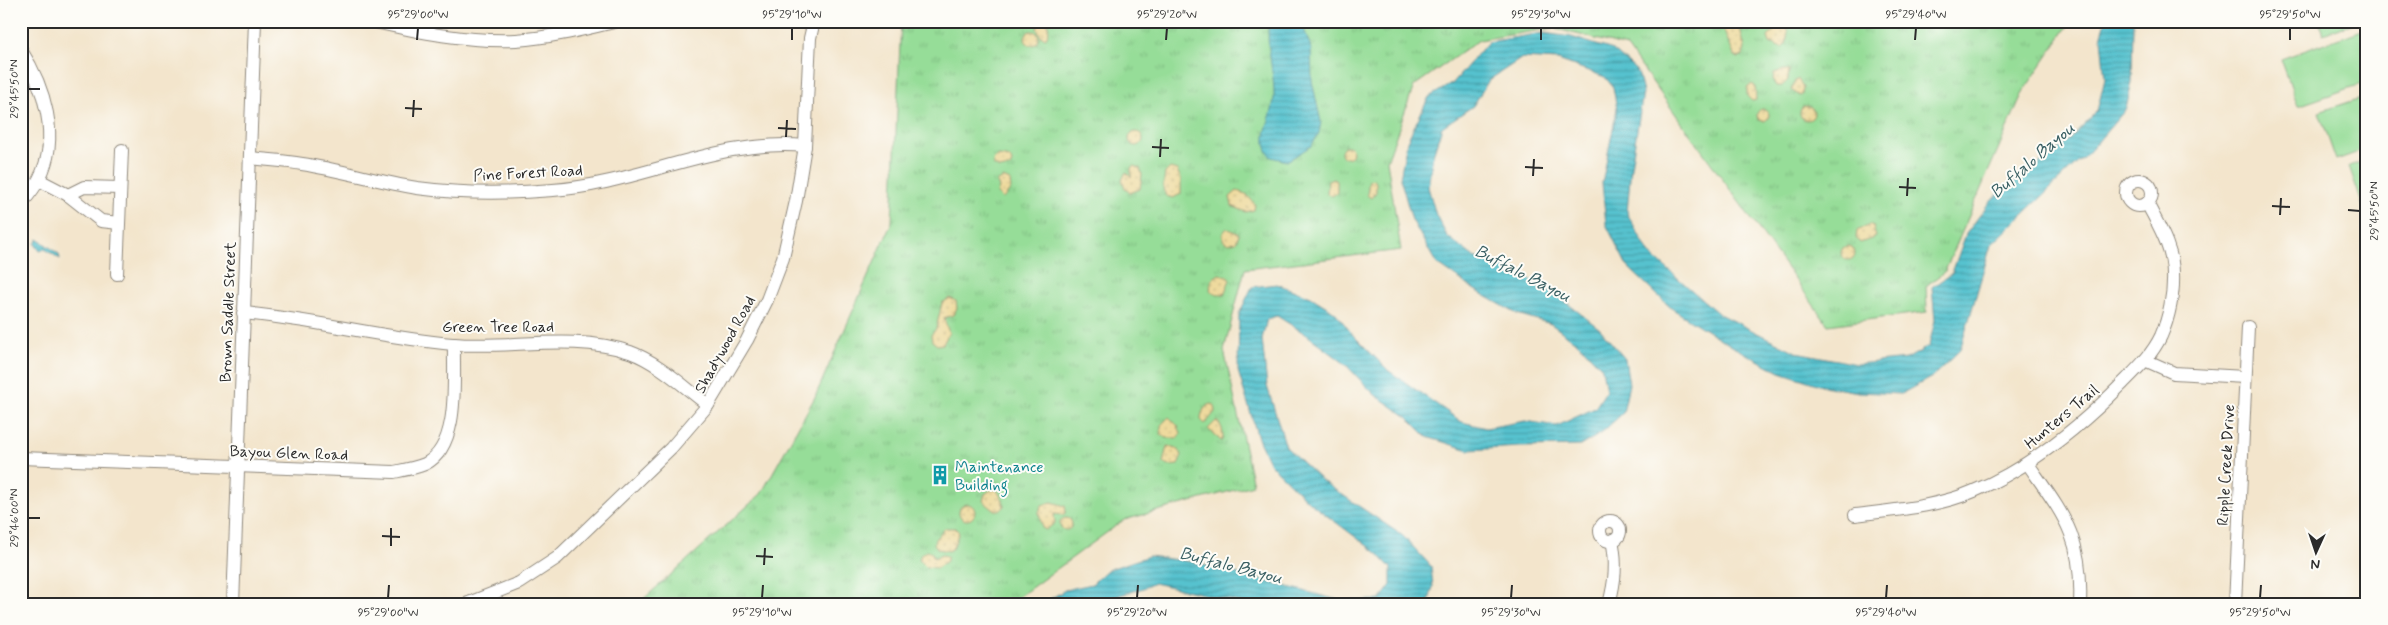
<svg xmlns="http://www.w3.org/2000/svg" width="2388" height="625" font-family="Mynerve,sans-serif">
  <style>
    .grass { fill: url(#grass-tufts); stroke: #608462 }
    .sand { fill: url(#sand-dots); stroke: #8c8264 }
    .pitch { fill: #96dd98; stroke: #608462 }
    .water { fill: url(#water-rules); stroke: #40767d }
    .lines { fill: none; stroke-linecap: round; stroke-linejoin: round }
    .minor-casing { stroke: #8f887c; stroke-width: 14 }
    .minor { stroke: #fff; stroke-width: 12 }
    .ticks { fill: none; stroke: #2b2b2b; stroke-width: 2 }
    .labels { text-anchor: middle; stroke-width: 4; stroke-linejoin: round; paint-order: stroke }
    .street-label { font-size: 16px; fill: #2b2b2b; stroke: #fdfcf7 }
    .culture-label { font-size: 16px; fill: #0d838f; stroke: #fdfcf7; text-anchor: start }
    .water-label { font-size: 18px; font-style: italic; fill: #3a6064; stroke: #fdfcf7 }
    .neatline { fill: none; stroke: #2b2b2b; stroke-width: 2 }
    .ticks-label { font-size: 12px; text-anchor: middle; fill: #2b2b2b }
  </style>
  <defs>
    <pattern id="grass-tufts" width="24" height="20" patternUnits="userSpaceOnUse" patternTransform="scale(1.25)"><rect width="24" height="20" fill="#96dd98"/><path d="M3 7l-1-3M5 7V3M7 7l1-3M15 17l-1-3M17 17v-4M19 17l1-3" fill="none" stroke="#81be83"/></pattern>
    <pattern id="sand-dots" width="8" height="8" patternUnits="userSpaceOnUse" patternTransform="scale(1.25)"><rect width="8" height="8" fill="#eeda9e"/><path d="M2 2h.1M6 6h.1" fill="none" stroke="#cb8" stroke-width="1.8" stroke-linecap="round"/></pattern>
    <pattern id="water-rules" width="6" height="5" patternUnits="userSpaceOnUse" patternTransform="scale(1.25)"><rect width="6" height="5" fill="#56c2cf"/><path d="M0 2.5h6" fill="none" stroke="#479ea8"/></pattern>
  </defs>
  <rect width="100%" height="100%" fill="#fdfcf7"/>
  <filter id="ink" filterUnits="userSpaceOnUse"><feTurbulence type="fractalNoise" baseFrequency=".02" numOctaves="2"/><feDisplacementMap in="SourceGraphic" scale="10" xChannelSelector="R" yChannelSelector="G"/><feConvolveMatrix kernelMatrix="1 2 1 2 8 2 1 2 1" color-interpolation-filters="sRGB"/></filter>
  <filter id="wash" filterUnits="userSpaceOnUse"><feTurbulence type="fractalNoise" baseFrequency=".0096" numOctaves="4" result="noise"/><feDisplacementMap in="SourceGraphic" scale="20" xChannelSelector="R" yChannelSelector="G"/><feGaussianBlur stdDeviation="1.12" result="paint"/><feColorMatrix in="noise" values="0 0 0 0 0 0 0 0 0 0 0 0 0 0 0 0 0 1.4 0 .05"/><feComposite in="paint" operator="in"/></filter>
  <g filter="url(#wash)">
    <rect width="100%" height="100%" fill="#f3e5cc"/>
    <polygon class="grass" points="901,21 2071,21 2023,92 1945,271 1926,286 1927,312 1828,325 1627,47 1553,28 1479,40 1414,86 1387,161 1401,250 1245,269 1224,350 1253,485 1124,520 1009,604 638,604 761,494 815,397 892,222"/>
    <g class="sand">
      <polygon points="1723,21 1738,21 1745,48 1743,56 1738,58 1734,55 1723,29"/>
      <polygon points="1043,22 1048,24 1049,31 1046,38 1041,36 1037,29 1038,25"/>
      <polygon points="1783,26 1788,32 1786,44 1782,48 1770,43 1768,37 1775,29"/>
      <circle cx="1032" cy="38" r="7"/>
      <polygon points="1784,70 1789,70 1788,80 1782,86 1776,86 1773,80 1774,73"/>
      <polygon points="1798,79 1803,88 1802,95 1800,96 1791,90 1795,81"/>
      <polygon points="1752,84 1755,86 1756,100 1752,101 1747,96 1747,88"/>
      <circle cx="1807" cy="113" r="7"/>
      <circle cx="1763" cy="115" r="6"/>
      <circle cx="1136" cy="139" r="7"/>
      <circle cx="1347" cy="152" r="6"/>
      <polygon points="999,156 1010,158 1012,163 1010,167 1000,169 994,166 993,160"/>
      <polygon points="1133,166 1140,168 1142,175 1140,189 1130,193 1125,188 1122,180 1126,172 1131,177 1131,168"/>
      <polygon points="1170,168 1177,170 1181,179 1181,194 1173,198 1166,196 1163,189 1165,173"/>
      <polygon points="1003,178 1010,181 1011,189 1003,199 997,194 999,188 997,182"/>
      <polygon points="1333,178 1337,181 1337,193 1332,196 1327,194 1328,180"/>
      <polygon points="1374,179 1376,183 1376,192 1371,198 1367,195 1369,180"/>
      <polygon points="1237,191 1246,194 1255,204 1254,210 1246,212 1232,206 1230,197"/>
      <polygon points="1869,224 1873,226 1876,237 1860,243 1856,238 1857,231"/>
      <polygon points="1227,228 1239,234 1236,242 1228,244 1223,240 1223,233"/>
      <circle cx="1848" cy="253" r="7"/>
      <polygon points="1219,274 1227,276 1230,280 1224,294 1214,294 1210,290 1212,279"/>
      <polygon points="950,298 956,301 957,308 953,315 944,318 949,333 943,344 937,345 932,341 931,335 936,329 942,303"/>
      <path d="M1210,404L1214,405L1215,412L1205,424L1201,420C1201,413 1204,407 1210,404Z"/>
      <polygon points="1169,417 1178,426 1181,433 1178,438 1166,438 1161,434 1161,425"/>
      <path d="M1216,421C1222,424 1223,432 1223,438L1221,441L1208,429Z"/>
      <polygon points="1167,446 1176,448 1182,455 1178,465 1168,466 1163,463"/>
      <polygon points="992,489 997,490 1003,500 1004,507 1001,510 994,510 983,501 985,494"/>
      <polygon points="1052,502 1065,506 1066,512 1063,515 1054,514 1055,523 1046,530 1042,528 1039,512 1042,505"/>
      <circle cx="967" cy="512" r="8"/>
      <circle cx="1066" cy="524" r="6"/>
      <polygon points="945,528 955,528 959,532 953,548 949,551 938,549 934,544 935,539"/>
      <polygon points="927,551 932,553 934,558 942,555 947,556 947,561 937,568 926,567 919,560 921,554"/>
    </g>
    <g class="pitch">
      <polygon points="2319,21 2359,21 2323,34"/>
      <polygon points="2365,29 2367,82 2298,106 2281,59"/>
      <polygon points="2367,96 2367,149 2336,160 2319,112"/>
      <polygon points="2367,160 2367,214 2366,215 2349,166"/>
    </g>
    <g class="water">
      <path d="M1269,21H1301L1311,48L1312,81L1321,122L1319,133L1311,146L1287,161L1271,157C1256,138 1273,119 1274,98C1275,73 1265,47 1269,21Z"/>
      <path d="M2106,21H2133L2132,82L2126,109L2089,152L1991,245L1960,350L1932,377L1901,394L1859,392L1823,386L1780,372L1735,348L1671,308L1627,266L1606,224L1602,183L1617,109L1613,87L1605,77L1558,60L1522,58L1489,80L1473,106L1442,127L1433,155L1428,187L1436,215L1447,236L1474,257L1517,272L1558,296L1600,329L1625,359L1629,384L1623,413L1600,434L1580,446L1519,447L1469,450L1427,437L1407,417L1374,394L1344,363L1307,335L1277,316L1267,319L1262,339L1267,386L1286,447L1322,481L1403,536L1431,566L1433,587L1428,604H1248L1154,583C1136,593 1114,594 1097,604H1042L1065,590L1092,584L1107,570L1149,556L1192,562L1342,601L1380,600L1391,585V568L1377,553L1310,503L1270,464L1259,441L1238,371L1239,314L1252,287L1277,284L1311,297L1335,312L1353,335L1389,371L1462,422L1486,428L1525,421L1557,426L1595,408L1606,391L1602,368L1580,345L1551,324L1517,314L1475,290L1436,263L1412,220L1400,178L1407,141L1429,97L1453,83L1488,42L1543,33L1571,37L1613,50L1638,72L1643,93L1631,167L1627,213L1649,253L1719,314L1796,352L1857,364L1907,359L1929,346L1935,320L1932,287L1952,273L1966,234L1991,200L2063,146L2097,111L2105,79L2101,38Z"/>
      <polygon points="38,239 59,254 60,259 45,249 40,251 35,244"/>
    </g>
  </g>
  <g filter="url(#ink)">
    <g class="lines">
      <defs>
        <g id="minor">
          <path d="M371,21C418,32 467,42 516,40C550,38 585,29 618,21"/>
          <path d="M21,50C44,86 61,138 39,179C35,188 28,196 21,204"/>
          <path d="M250,158C267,160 285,161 302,164C341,170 379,182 417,188C462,194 508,194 553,190C639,184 718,138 805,146"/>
          <polyline points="39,180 68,195 101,221 119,223"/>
          <circle cx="2139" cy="193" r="13"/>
          <polyline points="68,195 84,187 120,188"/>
          <polyline points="117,274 122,150"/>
          <path d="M243,313C313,319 382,338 453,344C511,349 573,333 630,352C658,362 684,387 708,405"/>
          <polyline points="2145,360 2174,373 2245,377"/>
          <path d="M21,458L394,472C404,470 415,468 425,464C461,446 453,378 454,344"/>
          <path d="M2028,464C2064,516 2083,537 2080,604"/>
          <path d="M1855,515C1893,510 1938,507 1974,491C2031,467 2079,428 2123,383C2137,369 2152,355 2161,336C2169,318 2174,293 2173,274C2173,248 2158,225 2147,203"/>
          <circle cx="1610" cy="531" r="10"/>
          <polyline points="233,604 255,21"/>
          <polyline points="466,604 519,583 557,558 671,448 708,405 747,340 767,300 783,258 796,201 805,146 810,38 814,21"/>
          <path d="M1609,604C1615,582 1617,563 1612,540"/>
          <polyline points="2235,604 2248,327"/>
        </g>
      </defs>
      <use href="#minor" class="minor-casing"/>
      <use href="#minor" class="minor"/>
    </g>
  </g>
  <path class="ticks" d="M417,40L418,28M792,40V28M1166,40L1167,28M1541,40V28M1915,40L1916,28M2290,40V28M28,89H40M405,108L422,109M413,117L414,100M778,128L796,129M786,137L787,120M1152,147L1169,148M1160,157L1161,139M1525,167L1543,168M1533,176L1534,159M1899,187L1916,188M1907,196L1908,178M2272,206L2290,207M2348,210L2360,211M2280,215L2281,198M28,518H40M382,536L400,537M391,546V528M756,556L773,557M764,565L765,548M388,598L389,585M762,598L763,585M1137,598L1138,585M1511,598L1512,585M1886,598L1887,585M2260,598L2261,585"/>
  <defs>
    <symbol id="building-bare" viewBox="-9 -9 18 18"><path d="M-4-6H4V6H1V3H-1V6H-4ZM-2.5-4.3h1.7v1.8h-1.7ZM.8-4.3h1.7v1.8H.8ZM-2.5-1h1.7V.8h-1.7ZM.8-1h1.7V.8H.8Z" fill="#0f9aa8" stroke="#fdfcf7" stroke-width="2.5" paint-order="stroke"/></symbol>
  </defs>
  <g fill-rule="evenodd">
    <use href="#building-bare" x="926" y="461" width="28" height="28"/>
  </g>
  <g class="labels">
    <g class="street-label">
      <text transform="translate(528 172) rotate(-3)" y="6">Pine Forest Road</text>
      <text transform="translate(227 312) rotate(-88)" y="6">Brown Saddle Street</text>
      <text x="498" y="332">Green Tree Road</text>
      <text transform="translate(724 344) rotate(-61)" y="6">Shadywood Road</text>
      <text transform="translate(2061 416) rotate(-40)" y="6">Hunters Trail</text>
      <text transform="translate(289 452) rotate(2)" y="6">Bayou Glen Road</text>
      <text transform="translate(2225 465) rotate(-87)" y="6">Ripple Creek Drive</text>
    </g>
    <g class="culture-label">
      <text x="955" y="472">Maintenance<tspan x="955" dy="18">Building</tspan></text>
    </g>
    <g class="water-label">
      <text transform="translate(2032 160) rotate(-41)" y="6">Buffalo Bayou</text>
      <text transform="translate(1523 273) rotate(27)" y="6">Buffalo Bayou</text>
      <text transform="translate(1231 565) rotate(14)" y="6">Buffalo Bayou</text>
    </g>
  </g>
  <rect width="2388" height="625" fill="none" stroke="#fdfcf7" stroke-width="55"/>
  <g transform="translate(2316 552) rotate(183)" stroke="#fdfcf7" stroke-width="4" paint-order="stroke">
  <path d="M0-4L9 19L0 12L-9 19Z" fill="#2b2b2b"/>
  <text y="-8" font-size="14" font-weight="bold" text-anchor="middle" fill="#2b2b2b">N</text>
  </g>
  <rect x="28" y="28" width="2332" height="570" class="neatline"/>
  <g class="ticks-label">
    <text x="418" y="18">95°29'00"W</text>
    <text x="792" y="18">95°29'10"W</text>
    <text x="1167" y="18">95°29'20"W</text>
    <text x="1541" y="18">95°29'30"W</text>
    <text x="1916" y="18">95°29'40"W</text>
    <text x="2290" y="18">95°29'50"W</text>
    <text transform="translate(14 89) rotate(-90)" y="4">29°45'50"N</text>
    <text transform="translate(2374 211) rotate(-90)" y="4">29°45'50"N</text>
    <text transform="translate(14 518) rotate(-90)" y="4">29°46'00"N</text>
    <text x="388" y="616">95°29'00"W</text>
    <text x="762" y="616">95°29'10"W</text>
    <text x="1137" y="616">95°29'20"W</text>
    <text x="1511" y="616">95°29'30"W</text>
    <text x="1886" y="616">95°29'40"W</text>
    <text x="2260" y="616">95°29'50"W</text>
  </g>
</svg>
